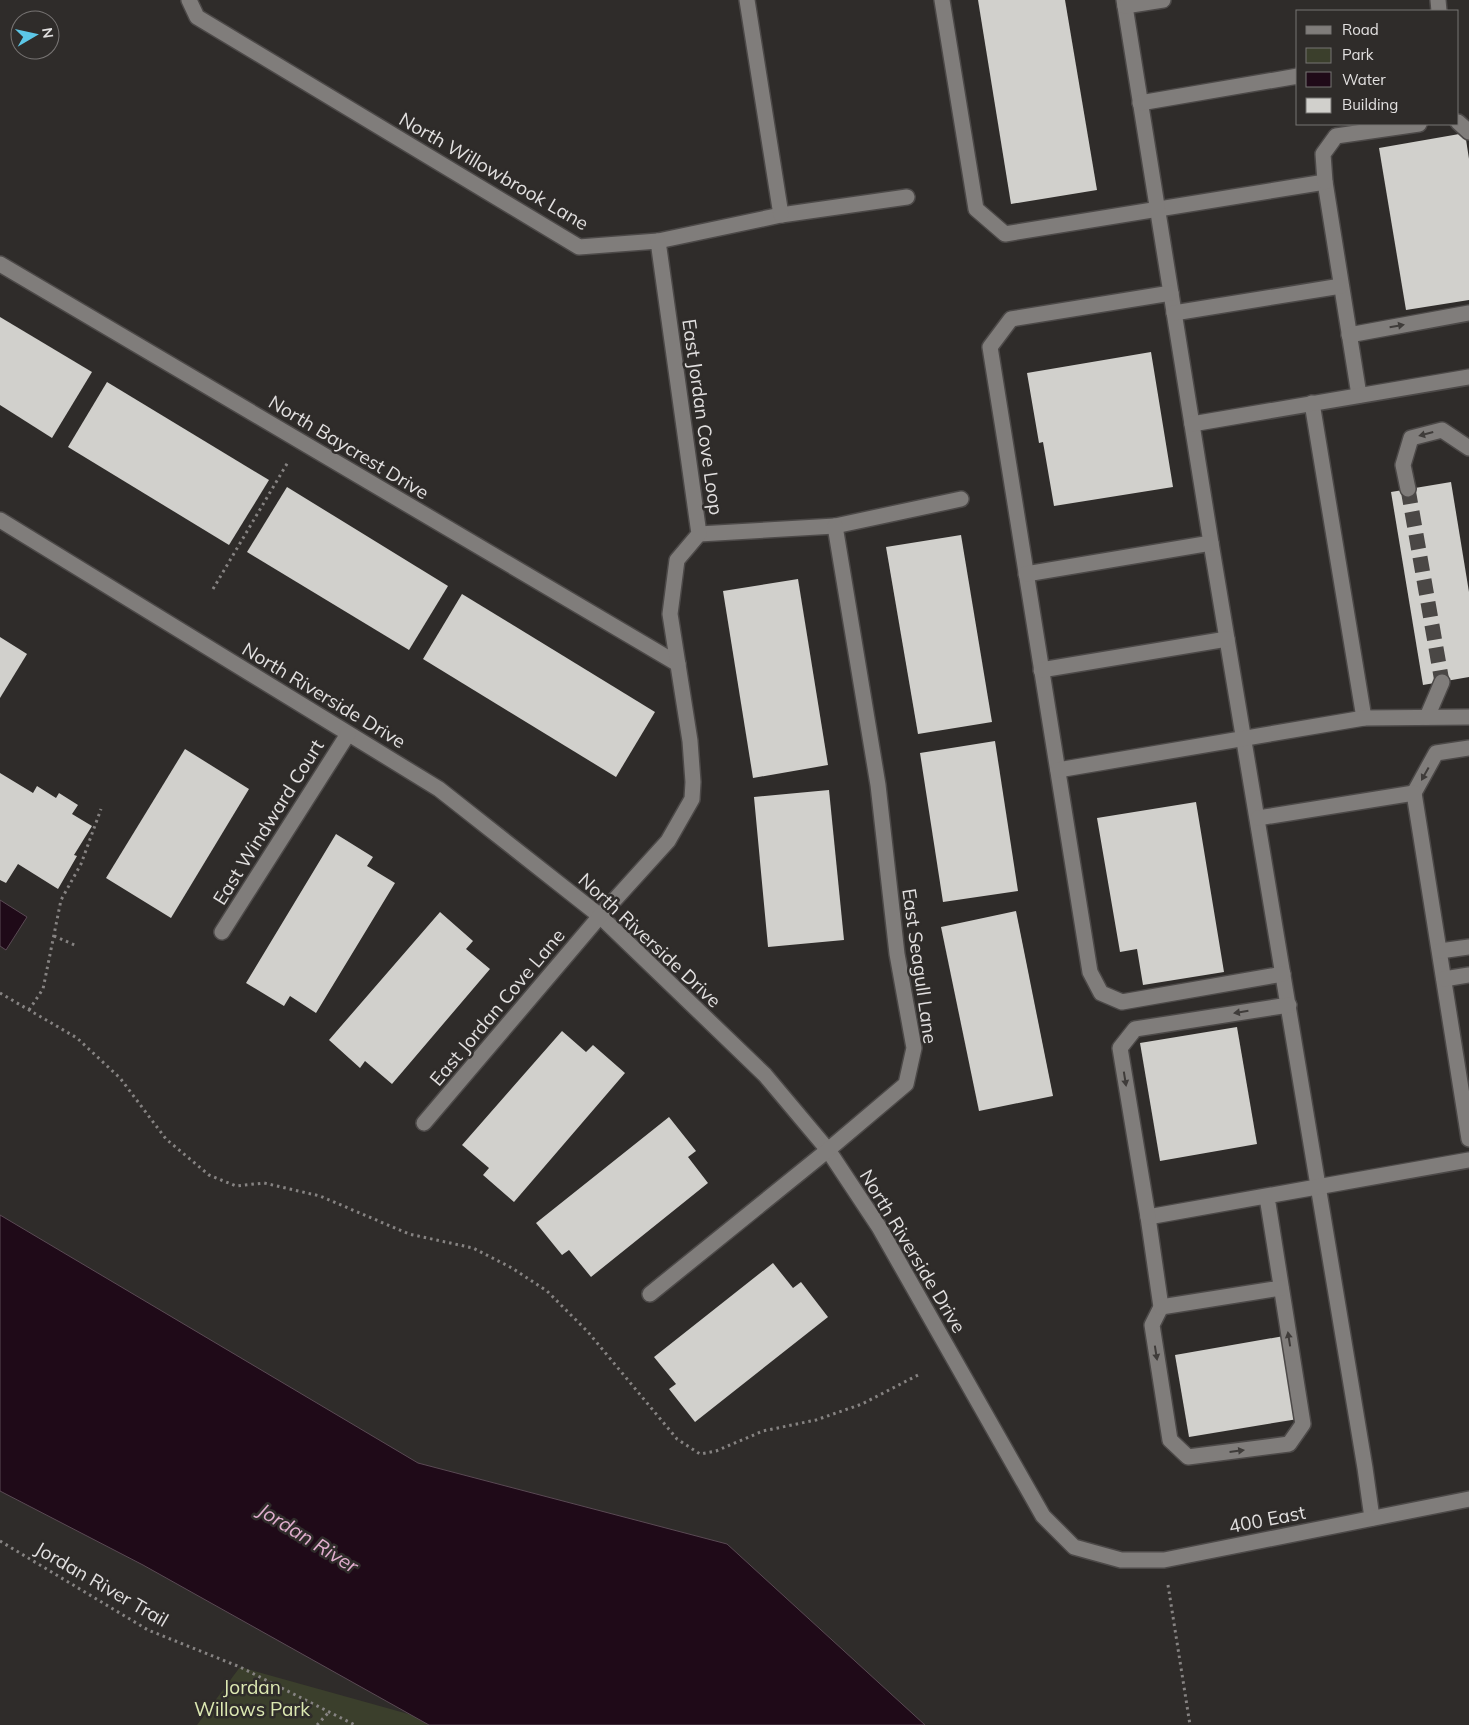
<svg xmlns="http://www.w3.org/2000/svg" width="1469" height="1725" font-family="Mulish,sans-serif">
  <style>
    .green { fill: #3b3f2c }
    .water { fill: #1f0a18; stroke: #5a4a54 }
    .building { fill: #d1d0cc }
    .lines { fill: none; stroke-linecap: round; stroke-linejoin: round }
    .minor-tunnel { stroke: #4a4745; stroke-width: 15; stroke-dasharray: 15 8; stroke-linecap: butt }
    .minor-casing { stroke: #4c4948; stroke-width: 18 }
    .path { stroke: #868382; stroke-width: 3; stroke-dasharray: 2.5 4; stroke-linecap: butt }
    .minor { stroke: #807d7b; stroke-width: 15 }
    .oneway { fill: #3f3c3a }
    .labels { text-anchor: middle; stroke-width: 5; stroke-linejoin: round; paint-order: stroke }
    .street-label { font-size: 19px; fill: #e2e0e0; stroke: #2f2c2a }
    .park-label { font-size: 19px; fill: #dce8b2; stroke: #2f2c2a }
    .water-label { font-size: 20px; font-style: italic; fill: #e1aece; stroke: #2f2c2a }
  </style>
  <rect width="100%" height="100%" fill="#2f2c2a"/>
  <polygon class="green" points="240,1667 412,1715 429,1725 197,1725"/>
  <g class="water">
    <polygon points="0,900 27,917 6,950 0,946"/>
    <polygon points="0,1215 418,1463 727,1544 925,1725 429,1725 143,1565 0,1491"/>
  </g>
  <g class="building">
    <polygon points="978,0 1065,0 1097,190 1011,204"/>
    <polygon points="1465,133 1469,159 1469,300 1406,310 1379,148"/>
    <polygon points="0,317 92,372 52,438 0,405"/>
    <polygon points="1151,352 1173,487 1054,506 1043,442 1039,443 1027,373"/>
    <polygon points="107,382 269,480 229,545 68,447"/>
    <polygon points="1451,482 1469,592 1469,677 1423,685 1391,492"/>
    <polygon points="287,487 448,586 409,650 247,552"/>
    <polygon points="961,535 992,722 918,734 886,547"/>
    <polygon points="798,579 828,765 753,778 723,591"/>
    <polygon points="462,594 655,712 616,777 423,659"/>
    <polygon points="0,637 27,654 0,698"/>
    <polygon points="995,741 1018,891 943,902 920,753"/>
    <polygon points="185,749 249,789 171,918 106,878"/>
    <polygon points="0,773 33,793 37,786 56,798 59,793 78,805 72,814 92,826 74,855 77,856 58,889 18,864 6,883 0,880"/>
    <polygon points="829,790 844,940 768,947 754,797"/>
    <polygon points="1196,802 1224,972 1143,985 1137,949 1120,952 1097,818"/>
    <polygon points="336,834 373,857 367,866 395,883 316,1013 290,996 284,1006 246,983"/>
    <polygon points="1016,911 1053,1096 979,1111 941,927"/>
    <polygon points="440,912 473,941 466,949 490,969 392,1084 365,1061 360,1068 329,1040"/>
    <polygon points="1237,1027 1257,1144 1160,1161 1140,1043"/>
    <polygon points="562,1031 586,1052 593,1045 625,1073 514,1202 483,1175 489,1168 462,1145"/>
    <polygon points="669,1117 696,1151 688,1157 708,1183 591,1277 569,1250 562,1255 536,1223"/>
    <polygon points="773,1263 793,1288 801,1282 828,1317 695,1422 669,1389 676,1384 654,1357"/>
    <polygon points="1284,1336 1298,1419 1189,1437 1175,1355"/>
  </g>
  <g class="lines">
    <polyline class="minor-tunnel" points="1408,489 1442,682"/>
    <defs>
      <g id="minor">
        <polyline points="189,0 197,17 579,247 658,241 781,215 907,197"/>
        <polyline points="747,0 781,215"/>
        <polyline points="942,0 976,209 1005,234 1325,182 1359,395"/>
        <polyline points="1124,0 1211,543 1365,1468 1372,1518"/>
        <polyline points="1438,0 1439,11"/>
        <polyline points="1125,6 1163,0"/>
        <polyline points="1140,103 1298,76"/>
        <polyline points="1458,122 1469,132"/>
        <polyline points="1325,182 1323,154 1336,136 1419,124"/>
        <polyline points="0,264 678,664"/>
        <polyline points="1171,293 1011,319 990,347 1090,972 1101,993 1122,1002 1283,974"/>
        <polyline points="1174,313 1341,286"/>
        <polyline points="1349,335 1469,313"/>
        <polyline points="1312,403 1364,718"/>
        <polyline points="1192,424 1469,377"/>
        <polyline points="1408,489 1403,465 1411,438 1442,430 1469,448"/>
        <polyline points="0,520 439,789 600,916 765,1075 828,1150 879,1227 1043,1516 1074,1547 1121,1560 1164,1560 1469,1499"/>
        <polyline points="699,534 835,526 961,499"/>
        <polyline points="1026,574 1211,543"/>
        <polyline points="1041,670 1227,639"/>
        <polyline points="1427,717 1442,682"/>
        <polyline points="1058,770 1364,718 1469,717"/>
        <polyline points="1414,793 1436,753 1469,748"/>
        <polyline points="1258,818 1414,793 1469,1139"/>
        <polyline points="222,932 348,734"/>
        <polyline points="1440,951 1469,947"/>
        <polyline points="1444,979 1469,975"/>
        <polyline points="424,1123 600,916 668,841 692,799 693,782 690,741 670,614 677,560 699,534 658,241"/>
        <path d="M1267,1197L1303,1424L1289,1444L1188,1457L1170,1440L1152,1325L1161,1307L1148,1217C1255,1199 1362,1178 1469,1160"/>
        <polyline points="1148,1217 1120,1048 1135,1029 1289,1005"/>
        <polyline points="650,1294 828,1150 906,1084 914,1048 897,954 878,785 835,526"/>
        <polyline points="1161,1307 1281,1288"/>
      </g>
    </defs>
    <use href="#minor" class="minor-casing"/>
    <g class="path">
      <polyline points="213,589 288,462"/>
      <polyline points="54,936 77,946"/>
      <polyline points="0,993 77,1038 120,1078 166,1139 209,1175 236,1186 264,1183 320,1196 409,1234 473,1248 512,1268 547,1291 588,1332 677,1439 700,1454 716,1451 763,1431 816,1420 862,1404 920,1374"/>
      <polyline points="29,1010 43,989 61,900 81,864 101,809"/>
      <polyline points="0,1541 148,1630 240,1667 355,1725"/>
      <polyline points="1168,1585 1190,1725"/>
      <polyline points="317,1725 329,1712"/>
    </g>
    <use href="#minor" class="minor"/>
  </g>
  <defs><path id="oneway-solid" d="M-6-.8H1V-3.2L6.5 0L1 3.2V.8H-6Z" transform="scale(1.25)"/></defs>
  <g class="oneway">
    <use href="#oneway-solid" transform="translate(1397 326) rotate(-10)"/>
    <use href="#oneway-solid" transform="translate(1426 434) rotate(165)"/>
    <use href="#oneway-solid" transform="translate(1425 774) rotate(119)"/>
    <use href="#oneway-solid" transform="translate(1241 1012) rotate(171)"/>
    <use href="#oneway-solid" transform="translate(1125 1079) rotate(81)"/>
    <use href="#oneway-solid" transform="translate(1289 1339) rotate(-99)"/>
    <use href="#oneway-solid" transform="translate(1156 1353) rotate(81)"/>
    <use href="#oneway-solid" transform="translate(1237 1451) rotate(-7)"/>
  </g>
  <g class="labels">
    <g class="street-label">
      <text transform="translate(494 171) rotate(30)" y="7">North Willowbrook Lane</text>
      <text transform="translate(703 417) rotate(82)" y="7">East Jordan Cove Loop</text>
      <text transform="translate(349 447) rotate(31)" y="7">North Baycrest Drive</text>
      <text transform="translate(324 695) rotate(31)" y="7">North Riverside Drive</text>
      <text transform="translate(268 822) rotate(-58)" y="7">East Windward Court</text>
      <text transform="translate(650 940) rotate(43)" y="7">North Riverside Drive</text>
      <text transform="translate(920 966) rotate(82)" y="7">East Seagull Lane</text>
      <text transform="translate(497 1007) rotate(-50)" y="7">East Jordan Cove Lane</text>
      <text transform="translate(913 1251) rotate(59)" y="7">North Riverside Drive</text>
      <text transform="translate(1267 1519) rotate(-11)" y="7">400 East</text>
      <text transform="translate(102 1584) rotate(30)" y="7">Jordan River Trail</text>
    </g>
    <g class="park-label">
      <text x="252" y="1694">Jordan<tspan x="252" dy="22">Willows Park</tspan></text>
    </g>
    <g class="water-label">
      <text transform="translate(308 1538) rotate(32)" y="7">Jordan River</text>
    </g>
  </g>
  <rect x="1296" y="10" width="162" height="115" fill="#2f2c2a" stroke="#777473"/>
  <rect x="1306" y="26" width="25" height="8" fill="#807d7b" stroke="#777473"/>
  <text x="1342" y="35" font-size="15" fill="#e2e0e0">Road</text>
  <rect x="1306" y="48" width="25" height="15" fill="#3b3f2c" stroke="#777473"/>
  <text x="1342" y="60" font-size="15" fill="#e2e0e0">Park</text>
  <rect x="1306" y="72" width="25" height="15" fill="#1f0a18" stroke="#777473"/>
  <text x="1342" y="85" font-size="15" fill="#e2e0e0">Water</text>
  <rect x="1306" y="98" width="25" height="15" fill="#d1d0cc" stroke="#777473"/>
  <text x="1342" y="110" font-size="15" fill="#e2e0e0">Building</text>
  <g transform="translate(35 35) rotate(81)"><circle r="24" fill="#2f2c2a" stroke="#777473"/>
  <path d="M0-4L9 19L0 12L-9 19Z" fill="#5cc7e7"/>
  <text y="-8" font-size="14" font-weight="bold" text-anchor="middle" fill="#e2e0e0">N</text>
  </g>
</svg>
